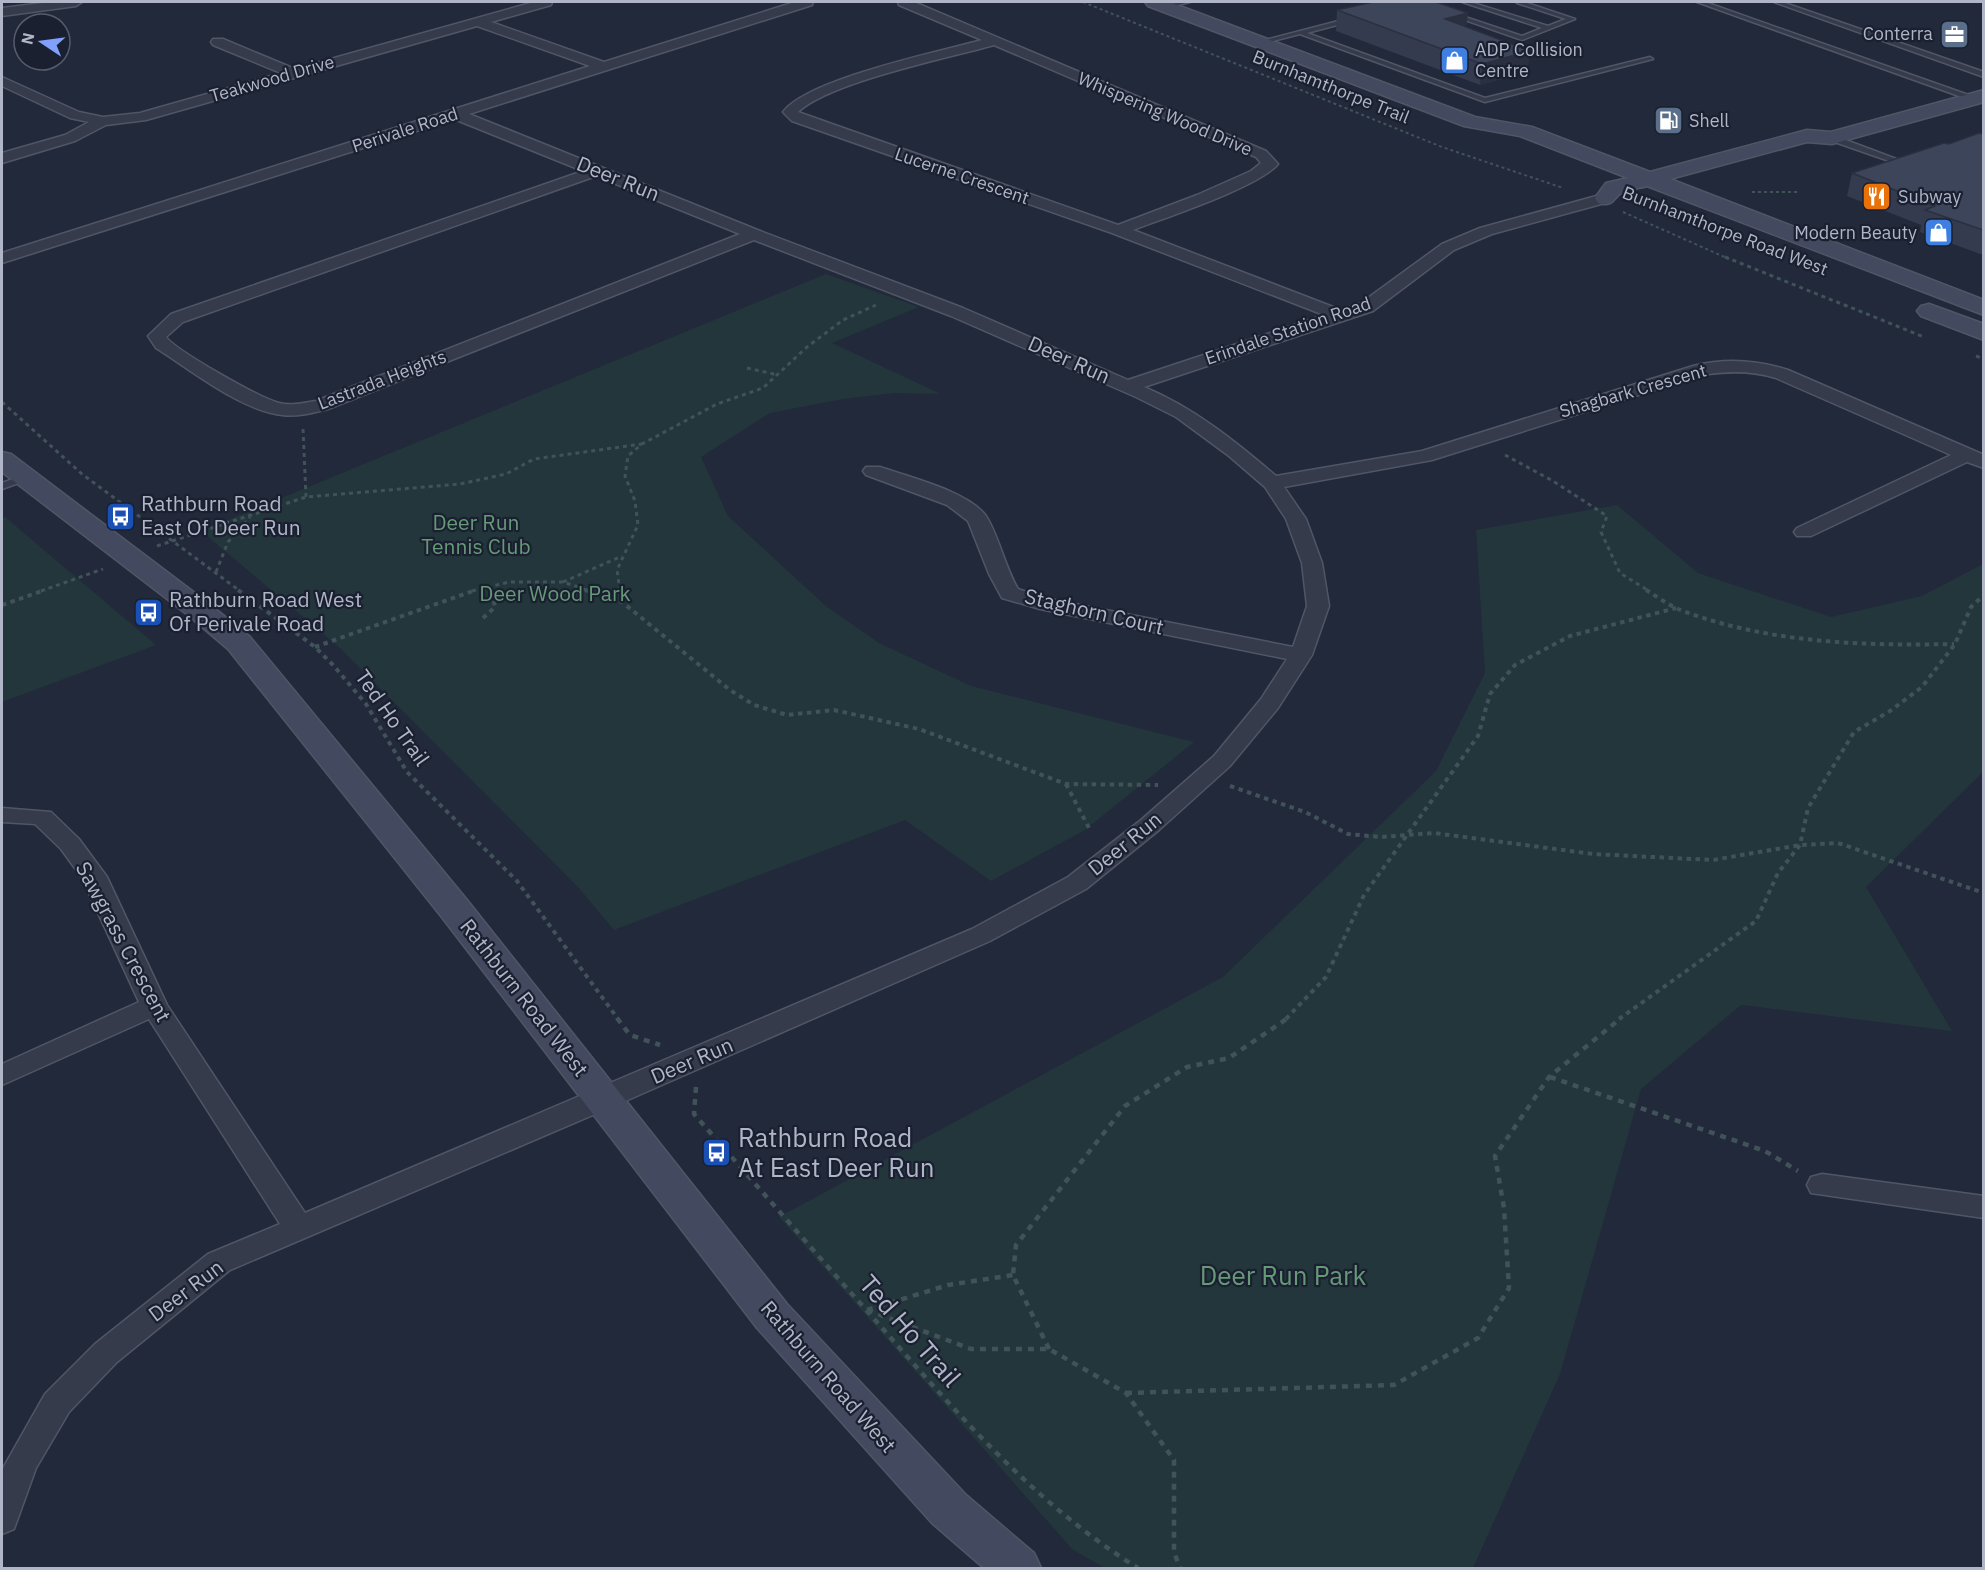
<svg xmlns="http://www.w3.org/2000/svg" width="1985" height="1570" font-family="'IBM Plex Sans',sans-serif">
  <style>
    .green { fill: #23363c }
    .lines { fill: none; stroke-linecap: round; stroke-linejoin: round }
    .lane-casing { stroke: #505666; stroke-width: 3 }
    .street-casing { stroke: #505666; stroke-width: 3 }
    .secondary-casing { stroke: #505666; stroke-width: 3 }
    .path-far3 { stroke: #415359; stroke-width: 2; stroke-dasharray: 3 3; stroke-linecap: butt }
    .path-far2 { stroke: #415359; stroke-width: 3; stroke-dasharray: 4 4; stroke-linecap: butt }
    .path-far1 { stroke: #415359; stroke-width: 4; stroke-dasharray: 4.5 4.5; stroke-linecap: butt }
    .path { stroke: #415359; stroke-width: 4.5; stroke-dasharray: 6 6; stroke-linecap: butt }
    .lane { fill: #353b4b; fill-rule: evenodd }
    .street { fill: #353b4b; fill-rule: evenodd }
    .secondary { fill: #43495e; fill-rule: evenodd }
    .wall { fill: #343b4e }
    .shaded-wall { fill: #2b3040 }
    .building { fill: #3d455b; stroke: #2b3040; stroke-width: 1.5 }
    .labels { text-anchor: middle; stroke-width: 4.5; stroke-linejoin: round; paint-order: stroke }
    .far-poi-label { font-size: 18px; fill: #b0b6c7; stroke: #1a2030; text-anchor: start }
    .far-street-label { font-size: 18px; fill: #b0b6c7; stroke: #1a2030 }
    .street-label { font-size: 21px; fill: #b0b6c7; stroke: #1a2030 }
    .poi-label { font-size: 21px; fill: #b0b6c7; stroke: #1a2030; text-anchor: start }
    .park-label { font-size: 21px; fill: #669978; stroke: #1a2030 }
    .near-poi-label { font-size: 26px; fill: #b0b6c7; stroke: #1a2030; text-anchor: start }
    .near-park-label { font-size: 26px; fill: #669978; stroke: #1a2030 }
    .near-street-label { font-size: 26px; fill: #b0b6c7; stroke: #1a2030 }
  </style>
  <rect width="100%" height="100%" fill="#21293b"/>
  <g class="green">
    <polygon points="826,274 919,307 832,343 941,394 894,393 843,399 770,413 701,457 728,516 826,606 879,643 971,686 1194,742 1085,830 991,881 905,820 614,930 577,886 340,648 201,531"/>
    <polygon points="1617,505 1698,573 1831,617 1922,596 1983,564 1983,772 1866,887 1952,1031 1741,1005 1641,1089 1560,1374 1473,1568 1105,1568 1072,1549 779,1217 1223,977 1436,771 1485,673 1476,530"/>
    <polygon points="5,517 156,645 2,702 2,518"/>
  </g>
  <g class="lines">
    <defs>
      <g id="lane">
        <polygon points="1180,2 1190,2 1166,8 1163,6"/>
        <polygon points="1462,2 1470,2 1548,26 1566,19 1517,3 1516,2 1524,2 1575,19 1522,40 1448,14 1453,13 1522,36 1542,28"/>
        <polygon points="1697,2 1705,2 1977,98 1970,100"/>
        <polygon points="1774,2 1782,2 1984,72 1984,77"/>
        <polygon points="1350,18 1353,20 1352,21 1307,33 1485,98 1650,57 1653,59 1485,102 1300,34 1261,44 1258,42"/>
        <polygon points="1829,136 1835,136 1899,160 1892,162 1829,140"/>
        <polygon points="24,475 27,476 27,480 2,489 2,483"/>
      </g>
      <g id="street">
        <polygon points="51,2 82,2 76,6 2,16 2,8"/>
        <path d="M534,2H552L551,5L491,22L604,62L795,2H813L812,5L469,114L760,231L963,308L1128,380L1324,315L1112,233L792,121L783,112C808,79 938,52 982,40L899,5L898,2H914L1266,151L1278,164C1259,187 1164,218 1133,230L1341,310L1361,303L1442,244L1480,228L1600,195H1612L1614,198L1612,201L1492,234L1454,250L1373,311L1144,387C1194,408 1235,441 1276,476L1422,451L1693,366C1725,358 1757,360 1788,370L1984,455V468L1967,462L1811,536H1797L1794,532L1797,528L1951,455L1776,378C1751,370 1727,371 1702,375L1432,460L1284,487L1306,519L1322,563L1329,606L1312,655L1278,708L1230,766L1159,830L1086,889L990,941L614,1106L230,1270L117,1362L69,1412L36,1468L14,1529L2,1534V1470L45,1394L95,1344L208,1254L280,1224L149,1019L2,1085V1064L139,1002L82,878L61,849L35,824L2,822V808L51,812L79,839L107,877L167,1005L305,1213L972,929L1068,877L1141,820L1214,756L1261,699L1287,659L1040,609L1002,598L989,574L968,521L947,505L866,475L863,471L866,467H880C908,477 968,491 986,516C998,534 1005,567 1018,589L1045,598L1293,647L1307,606L1302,563L1286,519L1265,487L1229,456L1176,417L1136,397L951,316L754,240L328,409C313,413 297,417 282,415C240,410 191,370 156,348L148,336L171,314L583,171L454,119L2,263V253L590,66L477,26L146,120L106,125L75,141L2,163V153L65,135L89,122L70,118L2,86V77L79,112L103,117L140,113L281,73L213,45L211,42L213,39H223L295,69ZM994,45L1256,157L1261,163L1251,171L1197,195L1118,225L798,112C830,82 948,58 994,45ZM596,176L740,234L316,401C304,403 291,406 279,403C261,399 175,350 166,337L183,322Z"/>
        <polygon points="1822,1174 1984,1196 1984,1218 1811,1193 1807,1185 1811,1177"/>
      </g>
      <g id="secondary">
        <path d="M1145,2H1169L1475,117L1532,127L1650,172L1807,130L1831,132L1984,90V102L1832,144L1807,142L1670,179L1984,300V315L1647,186C1640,188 1630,189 1623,192C1611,198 1616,207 1598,203L1595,198L1606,183L1628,178L1520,136L1464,126L1148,6Z"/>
        <polygon points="1929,304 1984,324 1984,340 1921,316 1917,311 1921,306"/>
        <polygon points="2,452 11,454 208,603 250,637 467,900 787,1304 966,1495 1034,1553 1041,1568 984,1568 932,1523 757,1328 441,916 228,649 188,615 2,472"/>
      </g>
    </defs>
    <use href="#lane" class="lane-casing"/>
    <use href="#street" class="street-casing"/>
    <use href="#secondary" class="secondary-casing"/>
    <g class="path-far3">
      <polyline points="1083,2 1442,147 1563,188"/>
      <polyline points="1752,192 1799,192"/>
      <polyline points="1623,212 1729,259"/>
    </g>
    <g class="path-far2">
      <polyline points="1725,257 1924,337"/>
      <polyline points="1976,356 1984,359"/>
      <polyline points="747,368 778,375"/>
      <polyline points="2,402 82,474 240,591"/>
      <polyline points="303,429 306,497"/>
      <polyline points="1505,455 1553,481 1607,516 1601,532 1620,573 1649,591"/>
      <polyline points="157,546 306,497 460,484 506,474 534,459 642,444"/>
      <polyline points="216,572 228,542 250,517"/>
      <polyline points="563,582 622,556"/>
      <polyline points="483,587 487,591"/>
      <polyline points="41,591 103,569"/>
      <polyline points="472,591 509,582 563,582 590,591"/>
      <polyline points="620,591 617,570 638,525 635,501 625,476 628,456 642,444 717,404 763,388 807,347 843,320 876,305"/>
    </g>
    <g class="path-far1">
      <polyline points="238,590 315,647 333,665 366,704 407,772 517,881 618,1019"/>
      <polyline points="585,590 622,602 730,690 754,705 787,715 834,710 919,729 1066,784 1158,785"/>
      <polyline points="620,590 622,602"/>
      <path d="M1646,590C1656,596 1667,604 1678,609C1765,643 1862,646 1954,644"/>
      <polyline points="2,605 45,590"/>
      <polyline points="483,618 495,607 493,597 486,590"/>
      <polyline points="315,647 476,590"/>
      <polyline points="1066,784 1091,832"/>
      <polyline points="1230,786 1305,812 1348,834 1381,837 1434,833 1593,854 1713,860 1800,845 1838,843 1984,893"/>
      <polyline points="1286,1019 1326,977 1364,895 1478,736 1490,694 1515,665 1570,636 1676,608"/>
      <polyline points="1619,1019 1756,921 1778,873 1800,845 1808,808 1854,732 1890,711 1922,687 1955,644 1971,607 1984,595"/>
    </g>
    <g class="path">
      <polyline points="617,1018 630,1035 660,1045"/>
      <polyline points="1550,1077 1765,1151 1798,1171"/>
      <path d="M696,1087L694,1114C757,1186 820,1258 883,1329C960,1417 1038,1506 1138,1568"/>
      <polyline points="867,1310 971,1349 1049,1349 1126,1393 1174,1460 1174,1552 1180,1568"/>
      <polyline points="867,1310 948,1285 1013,1275"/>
      <polyline points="1049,1349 1013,1275 1016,1245 1125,1106 1187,1067 1229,1058 1288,1018"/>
      <polyline points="1126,1393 1394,1385 1478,1338 1509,1288 1504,1208 1495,1156 1549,1077 1621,1018"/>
    </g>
    <use href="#lane" class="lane"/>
    <use href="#street" class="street"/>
    <use href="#secondary" class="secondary"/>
  </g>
  <g class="wall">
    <polygon points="1337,10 1468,13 1466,27 1530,51 1527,72 1480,85 1336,31"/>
    <polygon points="1983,134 1983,255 1920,232 1921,225 1847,196 1852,173"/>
  </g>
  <g class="shaded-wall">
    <polygon points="1468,13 1465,33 1445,19"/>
    <polygon points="1530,51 1527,72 1480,85 1482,64"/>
  </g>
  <g class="building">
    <polygon points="1373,2 1436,2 1468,13 1445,19 1530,51 1482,64 1337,10"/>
    <polygon points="1979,133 1983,134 1983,230 1925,210 1935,206 1852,173 1944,143 1949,144"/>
  </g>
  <defs>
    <symbol id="office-square" viewBox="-11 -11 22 22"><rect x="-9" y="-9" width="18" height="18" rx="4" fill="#5c6f8a" stroke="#1a2030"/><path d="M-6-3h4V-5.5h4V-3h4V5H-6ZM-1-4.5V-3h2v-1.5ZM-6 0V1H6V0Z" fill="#fff"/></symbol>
    <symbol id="shop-square" viewBox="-11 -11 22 22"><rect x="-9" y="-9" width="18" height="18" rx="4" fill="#3f7fe0" stroke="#1a2030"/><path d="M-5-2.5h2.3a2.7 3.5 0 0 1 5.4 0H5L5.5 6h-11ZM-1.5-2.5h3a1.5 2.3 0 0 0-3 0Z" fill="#fff"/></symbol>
    <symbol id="fuel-square" viewBox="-11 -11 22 22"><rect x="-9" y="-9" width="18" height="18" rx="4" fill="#5c6f8a" stroke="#1a2030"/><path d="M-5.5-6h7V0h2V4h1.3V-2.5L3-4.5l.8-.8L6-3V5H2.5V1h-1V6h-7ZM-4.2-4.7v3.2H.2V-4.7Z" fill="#fff"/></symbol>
    <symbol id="restaurant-square" viewBox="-11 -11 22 22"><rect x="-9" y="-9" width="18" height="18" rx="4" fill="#e8710a" stroke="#1a2030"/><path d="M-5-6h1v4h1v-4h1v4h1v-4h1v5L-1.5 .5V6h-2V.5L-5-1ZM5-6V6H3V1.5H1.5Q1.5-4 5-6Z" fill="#fff"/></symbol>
    <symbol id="bus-square" viewBox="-11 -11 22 22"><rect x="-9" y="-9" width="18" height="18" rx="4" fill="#1a4fb4" stroke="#1a2030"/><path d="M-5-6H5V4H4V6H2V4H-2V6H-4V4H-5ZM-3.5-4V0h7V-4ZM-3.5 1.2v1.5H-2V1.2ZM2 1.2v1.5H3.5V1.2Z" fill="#fff"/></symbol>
  </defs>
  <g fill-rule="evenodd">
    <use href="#office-square" x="1938" y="18" width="33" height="33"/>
    <use href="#shop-square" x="1438" y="44" width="33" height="33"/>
    <use href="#fuel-square" x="1652" y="104" width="33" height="33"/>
    <use href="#restaurant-square" x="1860" y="180" width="33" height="33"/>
    <use href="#shop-square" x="1922" y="216" width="33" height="33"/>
    <use href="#bus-square" x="104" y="500" width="33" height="33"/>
    <use href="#bus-square" x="132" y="596" width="33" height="33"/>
    <use href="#bus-square" x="700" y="1136" width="33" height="33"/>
  </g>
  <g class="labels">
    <g class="far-poi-label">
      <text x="1933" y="40" text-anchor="end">Conterra</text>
      <text x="1475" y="56">ADP Collision<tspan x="1475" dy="21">Centre</tspan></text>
      <text x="1689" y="127">Shell</text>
      <text x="1898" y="203">Subway</text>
      <text x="1917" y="239" text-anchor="end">Modern Beauty</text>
    </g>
    <g class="far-street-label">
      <text transform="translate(272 79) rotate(-16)" y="6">Teakwood Drive</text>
      <text transform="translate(1331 87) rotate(22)" y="6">Burnhamthorpe Trail</text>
      <text transform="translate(1165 114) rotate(23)" y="6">Whispering Wood Drive</text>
      <text transform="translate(405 130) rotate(-18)" y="6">Perivale Road</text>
      <text transform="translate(962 176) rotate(19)" y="6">Lucerne Crescent</text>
      <text transform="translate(1725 231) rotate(21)" y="6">Burnhamthorpe Road West</text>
      <text transform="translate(1288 331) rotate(-19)" y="6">Erindale Station Road</text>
      <text transform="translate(382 380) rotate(-21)" y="6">Lastrada Heights</text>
      <text transform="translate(1633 391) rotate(-16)" y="6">Shagbark Crescent</text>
    </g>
    <g class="street-label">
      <text transform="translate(618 179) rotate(22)" y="7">Deer Run</text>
      <text transform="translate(1069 360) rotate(24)" y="7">Deer Run</text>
      <text transform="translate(1094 612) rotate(13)" y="7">Staghorn Court</text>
      <text transform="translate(392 718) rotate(55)" y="7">Ted Ho Trail</text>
      <text transform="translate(1125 844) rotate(-39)" y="7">Deer Run</text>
      <text transform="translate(123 942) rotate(62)" y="7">Sawgrass Crescent</text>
      <text transform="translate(524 998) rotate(52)" y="7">Rathburn Road West</text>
      <text transform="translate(692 1061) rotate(-23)" y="7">Deer Run</text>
      <text transform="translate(186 1291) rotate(-37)" y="7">Deer Run</text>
      <text transform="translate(828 1377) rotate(49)" y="7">Rathburn Road West</text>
    </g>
    <g class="poi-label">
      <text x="141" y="511">Rathburn Road<tspan x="141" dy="24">East Of Deer Run</tspan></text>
      <text x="169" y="607">Rathburn Road West<tspan x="169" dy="24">Of Perivale Road</tspan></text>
    </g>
    <g class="park-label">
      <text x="476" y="530">Deer Run<tspan x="476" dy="24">Tennis Club</tspan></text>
      <text x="555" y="601">Deer Wood Park</text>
    </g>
    <g class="near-poi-label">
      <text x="738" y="1147">Rathburn Road<tspan x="738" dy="30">At East Deer Run</tspan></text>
    </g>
    <g class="near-park-label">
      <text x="1283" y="1285">Deer Run Park</text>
    </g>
    <g class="near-street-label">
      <text transform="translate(910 1331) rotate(49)" y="9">Ted Ho Trail</text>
    </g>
  </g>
  <rect width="1985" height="1570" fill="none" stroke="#b0b6c7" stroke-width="6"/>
  <g transform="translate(42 42) rotate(283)"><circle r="28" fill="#1a2030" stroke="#565c6c" stroke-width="1.5"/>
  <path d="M0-4.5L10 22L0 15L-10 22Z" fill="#81a0fb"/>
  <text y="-9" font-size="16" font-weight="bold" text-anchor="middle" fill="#b0b6c7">N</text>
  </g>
</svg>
